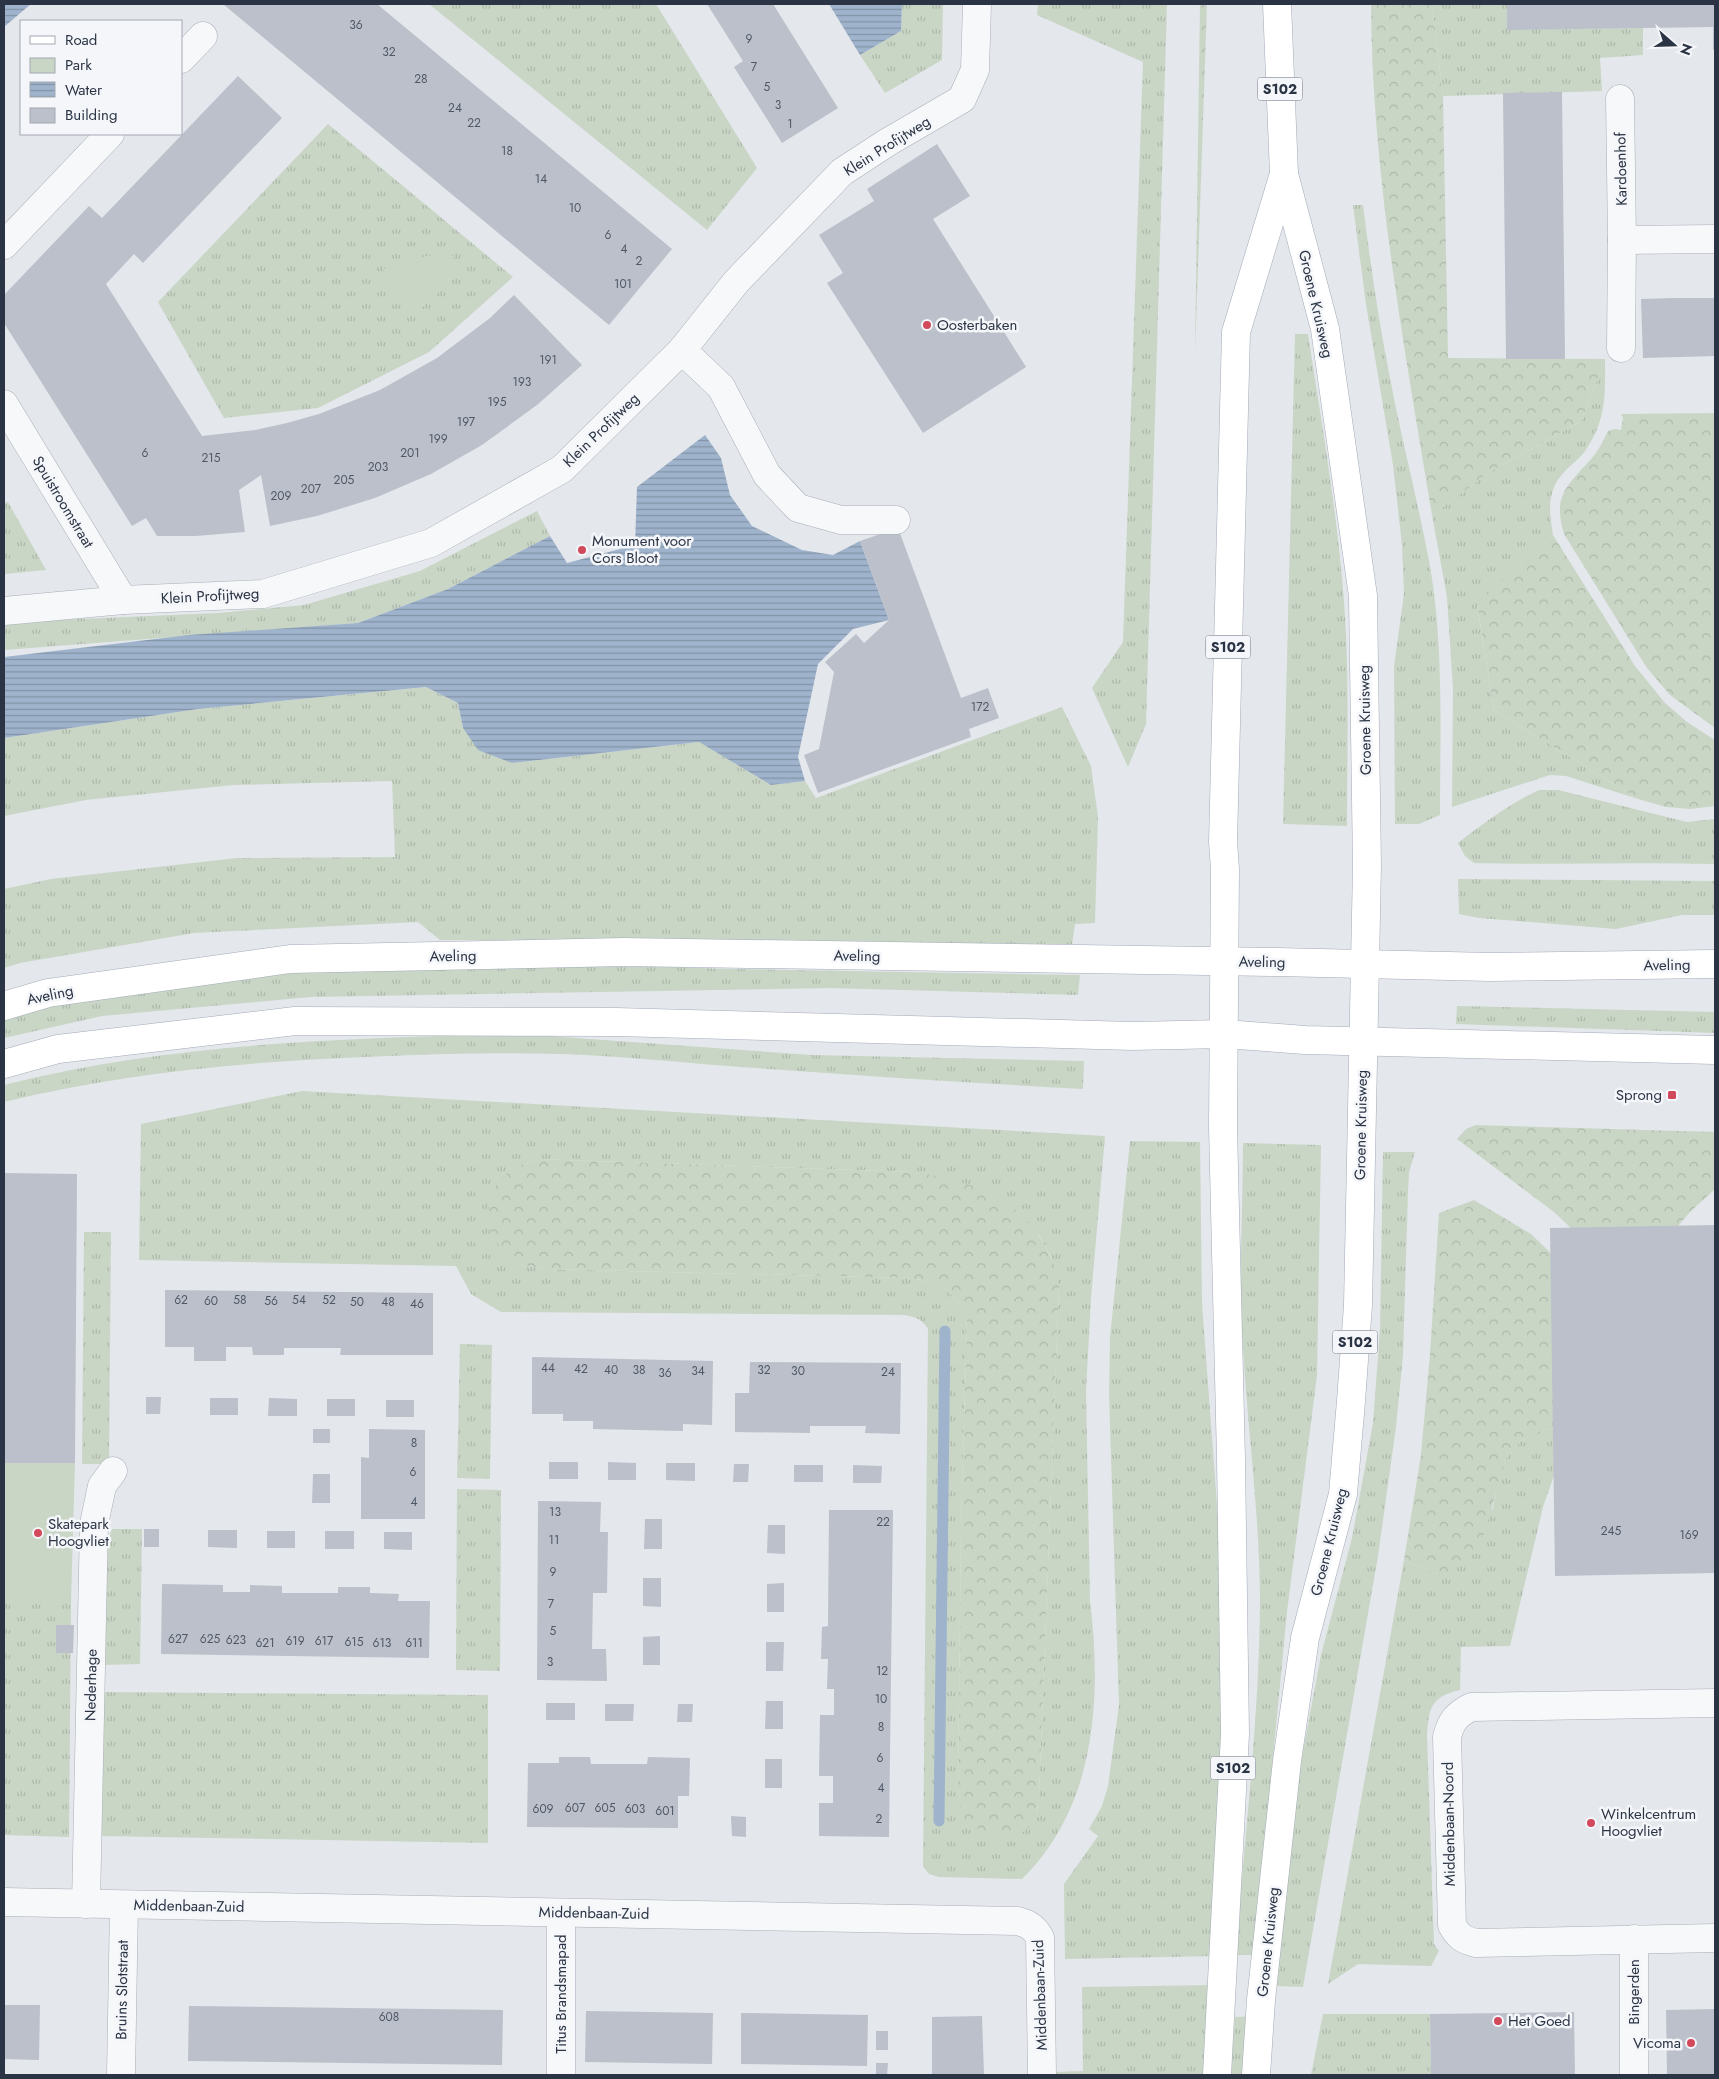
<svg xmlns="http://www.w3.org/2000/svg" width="1719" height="2079" font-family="Jost,sans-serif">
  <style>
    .grass { fill: url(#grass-tufts); fill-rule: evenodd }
    .forest { fill: url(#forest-crowns) }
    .park { fill: #c9d6c5 }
    .water { fill: url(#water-rules) }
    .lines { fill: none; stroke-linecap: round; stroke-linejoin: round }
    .stream { stroke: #9fb4cc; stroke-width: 11 }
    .building { fill: #bbc0ca }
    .minor-casing { stroke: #a9aeb7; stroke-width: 29 }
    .major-casing { stroke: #a3abb8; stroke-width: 29 }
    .minor { stroke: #f7f8fa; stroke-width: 28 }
    .major { stroke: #fff; stroke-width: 28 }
    .poi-dot { fill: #d1495b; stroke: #f4f6f9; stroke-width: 2 }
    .labels { text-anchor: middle; stroke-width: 5; stroke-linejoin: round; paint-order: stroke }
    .number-label { font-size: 12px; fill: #4f5766 }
    .shield { fill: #f4f6f9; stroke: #676e7b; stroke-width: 1 }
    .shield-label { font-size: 14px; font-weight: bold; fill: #2b3445 }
    .street-label { font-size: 15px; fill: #2b3445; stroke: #f4f6f9 }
    .poi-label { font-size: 15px; fill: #2b3445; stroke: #f4f6f9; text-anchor: start }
  </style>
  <defs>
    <pattern id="grass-tufts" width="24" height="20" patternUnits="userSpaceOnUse" patternTransform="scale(1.25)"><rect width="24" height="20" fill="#c9d6c5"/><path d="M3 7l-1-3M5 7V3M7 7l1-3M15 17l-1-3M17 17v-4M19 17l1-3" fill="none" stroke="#adb8ab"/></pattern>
    <pattern id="forest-crowns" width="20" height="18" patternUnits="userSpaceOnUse" patternTransform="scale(1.25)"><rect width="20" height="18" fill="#c9d6c5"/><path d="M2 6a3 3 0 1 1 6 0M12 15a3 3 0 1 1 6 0" fill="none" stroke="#adb8ab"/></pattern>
    <pattern id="water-rules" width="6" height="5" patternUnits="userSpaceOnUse" patternTransform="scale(1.25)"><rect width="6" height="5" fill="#9fb4cc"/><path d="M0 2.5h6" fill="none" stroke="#8293a7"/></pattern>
  </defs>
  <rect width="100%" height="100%" fill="#e4e7ec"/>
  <g class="grass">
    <polygon points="429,4 656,4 757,168 707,230"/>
    <polygon points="902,4 943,4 942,60 885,93 860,55 901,31"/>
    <polygon points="1038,4 1167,4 1146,724 1128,767 1092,688 1123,642 1143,62 1037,15"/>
    <polygon points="1432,4 1507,4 1507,29 1643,28 1643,55 1600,58 1602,91 1443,96"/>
    <polygon points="328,124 513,277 429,352 318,408 224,418 158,302"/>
    <path d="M1353,205H1363C1370,261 1378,317 1389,373C1401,438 1418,501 1430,566C1444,648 1440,732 1440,815L1419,824H1395L1394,666L1404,594L1402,545L1393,465L1366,304Z"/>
    <path d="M1295,334H1308C1321,419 1336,504 1343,590C1350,668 1347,747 1347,826L1283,824Z"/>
    <path d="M1605,359C1605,393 1607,418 1587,448C1582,457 1573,463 1566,470C1546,490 1549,510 1553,535L1477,605L1494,710L1638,799L1566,776L1550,775L1452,807L1453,690L1447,597L1432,515L1491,471L1581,421Z"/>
    <polygon points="8,502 46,570 4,574 4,503"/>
    <polygon points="537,511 550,536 448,589 358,623 4,650 4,623 11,622 218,613 304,605 420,571"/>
    <polygon points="426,687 458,703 463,728 512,763 699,742 771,785 805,781 816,798 1062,707 1091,766 1098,817 1095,923 1075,924 1072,944 440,940 418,922 194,933 20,963 4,968 4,889 51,879 237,858 395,857 392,781 233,785 86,800 4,816 4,738 198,709"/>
    <path d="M1539,790H1558L1687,822L1715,819V864C1635,862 1555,865 1474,863L1465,856L1458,843C1484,823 1509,804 1539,790Z"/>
    <polygon points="1458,879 1715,881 1715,915 1682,915 1616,929 1479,918 1459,914"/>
    <polygon points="579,964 730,969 1080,975 1078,995 831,988 311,997 102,1016 4,1038 4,1015 140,988 346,968"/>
    <polygon points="1457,1006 1715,1012 1715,1033 1456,1024"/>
    <path d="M498,1034L548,1036L811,1055L1084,1061L1083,1089C974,1083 865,1076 756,1068C692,1064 626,1056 561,1054C495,1052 431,1054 365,1057C244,1062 122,1073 4,1102V1085C165,1044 332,1039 498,1034Z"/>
    <path d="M302,1091L1105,1136L1091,1298L1086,1391L1090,1601C1102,1698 1096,1807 1022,1879L939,1877L929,1874L923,1866L928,1329C922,1319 916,1317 904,1315L501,1312L471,1294L456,1266L139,1260L141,1124ZM537,1159L913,1172L1039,1235L1051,1257L1059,1286L1039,1794L1037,1812L963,1816L958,1789L961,1527L967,1316C949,1289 944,1283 910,1278L545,1269L521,1265L515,1167Z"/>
    <polygon points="1130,1141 1200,1142 1202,1303 1219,1532 1223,1680 1215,1956 1065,1959 1064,1884 1098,1836 1089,1829 1102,1806 1108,1786 1119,1705 1109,1395 1110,1338"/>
    <path d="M1243,1143L1321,1145L1317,1375L1287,1612L1254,1955H1236C1244,1836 1260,1715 1260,1596C1259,1499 1244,1403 1241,1307C1240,1252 1243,1198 1243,1143Z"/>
    <polygon points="1383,1152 1415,1152 1409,1172 1408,1192 1403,1355 1396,1427 1378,1556 1303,1987 1277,1986 1275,1987 1300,1767 1321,1655 1352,1538 1373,1423 1380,1329"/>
    <polygon points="84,1232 111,1232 109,1464 82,1464"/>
    <polygon points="460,1344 492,1345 490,1479 457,1478"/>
    <path d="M1559,1427L1558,1464L1543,1507L1510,1646L1461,1647L1460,1690C1431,1697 1429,1707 1427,1735L1434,1944L1439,1951L1431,1966L1358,1964L1328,1984L1404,1560L1430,1571L1493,1508L1498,1483L1506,1458L1522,1440L1540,1431Z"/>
    <polygon points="457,1489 501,1490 500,1671 456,1670"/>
    <polygon points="112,1529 142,1529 140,1664 102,1665 104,1554"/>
    <polygon points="4,1602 71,1602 69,1837 4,1835"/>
    <polygon points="103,1692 488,1695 488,1843 102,1836"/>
    <polygon points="1213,1985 1208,2075 1055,2075 1055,2072 1083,2071 1082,1987"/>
    <polygon points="1323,2014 1430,2014 1431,2075 1311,2075"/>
    <polygon points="1256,2016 1252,2075 1231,2075 1235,2017"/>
  </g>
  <g class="forest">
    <polygon points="1200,4 1207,4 1195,354"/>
    <path d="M1371,4H1432L1443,96L1448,358L1605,359L1581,421L1491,471L1432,515C1404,345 1372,176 1371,4Z"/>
    <path d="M1715,413V728L1670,695L1647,668L1564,534C1552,495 1568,485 1592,458C1599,450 1603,441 1608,431L1614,429L1621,430L1623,418L1621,414Z"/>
    <polygon points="1553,535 1635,666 1665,703 1687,722 1715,740 1715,806 1690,809 1666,807 1638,799 1494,710 1477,604"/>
    <polygon points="1476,1125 1715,1132 1715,1189 1690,1212 1654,1254 1594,1250 1554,1212 1457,1139 1466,1129"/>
    <path d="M537,1159L913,1172C972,1181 1023,1197 1050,1256C1055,1265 1057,1276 1059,1286L1039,1794C1038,1806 1037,1818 1029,1827C1016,1843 972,1834 963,1816C959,1809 960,1797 958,1789L961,1527L967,1317C950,1289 943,1283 910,1278L545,1269L521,1265L502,1252L489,1227V1205L497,1182L515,1167Z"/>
    <polygon points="1474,1200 1531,1234 1564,1266 1559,1427 1540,1431 1522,1440 1506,1458 1485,1532 1471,1556 1447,1572 1430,1571 1404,1560 1421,1455 1430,1354 1439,1213"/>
  </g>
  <g class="park">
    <polygon points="427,256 454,256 443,288 412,317 383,269"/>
    <polygon points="4,1463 75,1463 71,1602 4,1602"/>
  </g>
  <g class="water">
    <polygon points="4,4 31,4 4,27"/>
    <polygon points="829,4 902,4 901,31 860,55"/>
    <polygon points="705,435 721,458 730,495 752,526 802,550 833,555 860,541 889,620 853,629 818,664 798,757 805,781 771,785 699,742 512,763 478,750 463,728 458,703 426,687 198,709 4,738 4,657 189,635 358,623 448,589 550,536 567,563 635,545 637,487"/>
  </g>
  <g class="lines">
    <polyline class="stream" points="939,1821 945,1331"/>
  </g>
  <g class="building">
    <polygon points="223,4 377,4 672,249 609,325"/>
    <polygon points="707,4 773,4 838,108 782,143 734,67 743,61"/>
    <polygon points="1507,4 1715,4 1715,50 1713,50 1713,27 1507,30"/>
    <polygon points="238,76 282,118 143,263 134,254 106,284 202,436 255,430 287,423 319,414 380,390 437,358 490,318 514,295 582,365 537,405 482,445 431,474 375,498 317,516 270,526 261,475 239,490 245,532 196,536 157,536 146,518 132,526 4,323 4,295 89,206 102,218"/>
    <polygon points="1562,92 1565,359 1506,359 1503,93"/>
    <polygon points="937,144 970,196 933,219 1026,367 923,433 827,283 843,273 819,235 874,201 867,189"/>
    <polygon points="1672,298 1715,298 1715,356 1643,358 1641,299"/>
    <polygon points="898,528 961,698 988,688 999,718 969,729 971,737 818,793 804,755 819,749 834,672 825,662 856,634 864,643 889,620 860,541"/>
    <polygon points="4,1173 77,1174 75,1463 4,1463"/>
    <polygon points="1715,1225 1715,1573 1555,1576 1550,1228"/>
    <polygon points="165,1290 433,1293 433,1355 340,1355 341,1348 284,1348 284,1355 253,1355 252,1347 226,1347 226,1361 194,1361 194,1347 165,1347"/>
    <polygon points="532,1357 713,1361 712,1425 683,1424 683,1431 593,1429 593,1421 563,1421 563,1414 532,1414"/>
    <polygon points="750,1362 901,1363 900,1434 865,1433 866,1426 810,1426 810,1433 735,1432 735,1393 749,1393"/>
    <polygon points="146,1397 161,1397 160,1414 146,1414"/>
    <rect x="210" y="1398" width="28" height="17"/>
    <polygon points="269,1398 297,1399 297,1416 268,1416"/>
    <rect x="327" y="1399" width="28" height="17"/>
    <rect x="386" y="1400" width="28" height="17"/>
    <rect x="313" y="1429" width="17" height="14"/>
    <polygon points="369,1429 425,1430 425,1519 361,1519 361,1457 369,1458"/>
    <rect x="549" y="1462" width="29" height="17"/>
    <polygon points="608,1462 636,1463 636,1480 608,1480"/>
    <polygon points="666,1463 695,1463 695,1481 666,1480"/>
    <polygon points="734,1464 749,1464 748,1482 733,1482"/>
    <rect x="794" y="1465" width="29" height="17"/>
    <polygon points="853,1465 882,1466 881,1483 853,1483"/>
    <polygon points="313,1474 330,1474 330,1503 312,1503"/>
    <polygon points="538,1501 601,1502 600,1532 608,1532 607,1593 593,1593 592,1649 606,1649 607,1681 537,1680"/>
    <polygon points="829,1510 893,1510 889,1837 819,1836 819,1803 833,1803 833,1776 819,1776 819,1774 820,1715 834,1715 834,1689 827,1689 828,1659 821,1659 822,1627 828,1626"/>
    <polygon points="645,1519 662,1519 662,1549 644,1549"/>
    <polygon points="768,1525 785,1525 785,1554 767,1553"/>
    <rect x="144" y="1529" width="15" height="18"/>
    <polygon points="208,1530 237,1530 237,1548 208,1547"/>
    <rect x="267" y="1531" width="28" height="17"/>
    <rect x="325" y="1531" width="29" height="18"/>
    <polygon points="384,1532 412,1532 412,1550 384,1549"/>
    <polygon points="643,1578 661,1578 661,1607 643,1606"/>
    <polygon points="784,1583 784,1612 767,1612 767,1584"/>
    <polygon points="162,1584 223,1585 223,1592 250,1592 250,1585 282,1586 282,1593 338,1593 338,1587 370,1587 370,1593 399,1594 398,1601 430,1601 429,1658 161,1654"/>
    <polygon points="56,1625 74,1625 73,1653 56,1653"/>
    <polygon points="660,1636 660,1665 643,1665 643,1637"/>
    <polygon points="766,1642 784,1642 783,1671 766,1671"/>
    <polygon points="766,1701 783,1701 783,1729 765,1729"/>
    <rect x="546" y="1703" width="29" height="17"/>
    <polygon points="605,1704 634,1704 633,1721 605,1721"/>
    <polygon points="678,1704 693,1704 692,1722 677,1722"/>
    <polygon points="559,1757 590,1757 591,1764 647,1764 648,1757 690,1758 689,1796 678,1796 678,1828 527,1827 528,1763 559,1763"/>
    <rect x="765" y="1759" width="17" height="29"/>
    <polygon points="731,1816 746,1817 746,1837 732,1836"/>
    <polygon points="4,2005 40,2005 39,2060 4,2059"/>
    <polygon points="189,2006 503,2010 502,2065 188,2061"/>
    <polygon points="1715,2009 1715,2075 1667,2075 1666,2010"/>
    <polygon points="586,2011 713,2013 712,2064 585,2062"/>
    <polygon points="1574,2012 1575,2075 1431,2075 1430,2014"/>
    <polygon points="741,2013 868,2015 867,2066 741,2064"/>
    <polygon points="982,2016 984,2075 932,2075 932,2017"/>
    <rect x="876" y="2031" width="12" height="19"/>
    <polygon points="876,2063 888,2063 887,2075 876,2075"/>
  </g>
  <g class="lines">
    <defs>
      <g id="minor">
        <polyline points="181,59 203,36"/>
        <polyline points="1620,99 1622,240 1715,239"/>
        <polyline points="4,245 110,134"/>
        <polyline points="1621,348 1622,240"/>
        <polyline points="682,350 721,387 767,475 798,508 841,520 896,520"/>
        <polyline points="4,404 123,600"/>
        <polyline points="4,611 123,600 263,594 431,543 562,469 682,350 736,282 842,172 888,142 962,99 975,70 977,4"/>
        <path d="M1715,1703L1471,1707C1456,1715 1451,1721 1447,1737L1452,1925C1458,1936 1463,1940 1476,1943L1715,1938"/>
        <path d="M4,1902L1018,1921C1029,1924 1035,1928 1040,1938L1042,2075"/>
        <polyline points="86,1904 94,1524 102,1486 113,1471"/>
        <polyline points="561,1913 561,2075"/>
        <polyline points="1634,1939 1634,2075"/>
        <polyline points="121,2075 124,1905"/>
      </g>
      <g id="major">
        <polyline points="4,1006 48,993 290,959 624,952 1277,962 1491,967 1715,964"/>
        <polyline points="4,1064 58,1049 295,1021 616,1022 1133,1036 1224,1034 1305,1040 1715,1050"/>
        <polyline points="1217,2075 1235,1734 1231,1459 1223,1127 1225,869 1223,842 1236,332 1284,174"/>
        <polyline points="1256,2075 1261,2000 1287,1761 1305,1638 1343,1494 1351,1401 1358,1305 1367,866 1363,596 1325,329 1284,174 1277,4"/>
      </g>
    </defs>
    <use href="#minor" class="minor-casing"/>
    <use href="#major" class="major-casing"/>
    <use href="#minor" class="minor"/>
    <use href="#major" class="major"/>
  </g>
  <g class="poi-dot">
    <circle cx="927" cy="325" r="5"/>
    <circle cx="582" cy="550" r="5"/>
    <rect x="1667" y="1090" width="10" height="10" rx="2.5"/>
    <circle cx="38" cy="1533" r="5"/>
    <circle cx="1591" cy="1823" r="5"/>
    <circle cx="1498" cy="2021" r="5"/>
    <circle cx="1691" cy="2043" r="5"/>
  </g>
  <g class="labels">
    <g class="number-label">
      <text x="356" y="29">36</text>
      <text x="749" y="43">9</text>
      <text x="389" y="56">32</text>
      <text x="754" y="71">7</text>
      <text x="421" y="83">28</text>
      <text x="767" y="91">5</text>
      <text x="778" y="109">3</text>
      <text x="455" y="112">24</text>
      <text x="474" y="127">22</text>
      <text x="790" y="128">1</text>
      <text x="507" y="155">18</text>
      <text x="541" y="183">14</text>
      <text x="575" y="212">10</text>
      <text x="608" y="239">6</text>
      <text x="624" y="253">4</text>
      <text x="639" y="265">2</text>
      <text x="623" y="288">101</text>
      <text x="548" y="364">191</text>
      <text x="522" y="386">193</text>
      <text x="497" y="406">195</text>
      <text x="466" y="426">197</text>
      <text x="438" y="443">199</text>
      <text x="145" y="457">6</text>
      <text x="410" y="457">201</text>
      <text x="211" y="462">215</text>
      <text x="378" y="471">203</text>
      <text x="344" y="484">205</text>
      <text x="311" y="493">207</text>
      <text x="281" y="500">209</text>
      <text x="980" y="711">172</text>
      <text x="181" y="1304">62</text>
      <text x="240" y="1304">58</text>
      <text x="299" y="1304">54</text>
      <text x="329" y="1304">52</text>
      <text x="211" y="1305">60</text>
      <text x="271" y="1305">56</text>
      <text x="357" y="1306">50</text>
      <text x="388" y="1306">48</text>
      <text x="417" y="1308">46</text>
      <text x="548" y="1372">44</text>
      <text x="581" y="1373">42</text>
      <text x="611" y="1374">40</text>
      <text x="639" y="1374">38</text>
      <text x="764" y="1374">32</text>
      <text x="698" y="1375">34</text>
      <text x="798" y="1375">30</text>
      <text x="888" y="1376">24</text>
      <text x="665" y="1377">36</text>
      <text x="414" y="1447">8</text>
      <text x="413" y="1476">6</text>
      <text x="414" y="1506">4</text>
      <text x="555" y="1516">13</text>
      <text x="883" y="1526">22</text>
      <text x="1611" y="1535">245</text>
      <text x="1689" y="1539">169</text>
      <text x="554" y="1544">11</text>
      <text x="553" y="1576">9</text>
      <text x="551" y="1608">7</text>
      <text x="553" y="1635">5</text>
      <text x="178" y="1643">627</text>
      <text x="210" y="1643">625</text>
      <text x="236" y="1644">623</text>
      <text x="295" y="1645">619</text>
      <text x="324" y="1645">617</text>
      <text x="354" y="1646">615</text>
      <text x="265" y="1647">621</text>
      <text x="382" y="1647">613</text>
      <text x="414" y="1647">611</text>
      <text x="550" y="1666">3</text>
      <text x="882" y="1675">12</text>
      <text x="881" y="1703">10</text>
      <text x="881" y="1731">8</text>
      <text x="880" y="1762">6</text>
      <text x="881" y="1792">4</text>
      <text x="575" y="1812">607</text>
      <text x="605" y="1812">605</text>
      <text x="543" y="1813">609</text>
      <text x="635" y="1813">603</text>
      <text x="665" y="1815">601</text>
      <text x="879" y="1823">2</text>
      <text x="389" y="2021">608</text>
    </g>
    <g class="shield">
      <rect x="1257.5" y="77.5" width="45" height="23" rx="4"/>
      <rect x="1205.5" y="635.5" width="45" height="23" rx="4"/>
      <rect x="1332.5" y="1330.5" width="45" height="23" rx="4"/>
      <rect x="1210.5" y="1756.5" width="45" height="23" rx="4"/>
    </g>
    <g class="shield-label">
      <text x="1280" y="94">S102</text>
      <text x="1228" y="652">S102</text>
      <text x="1355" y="1347">S102</text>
      <text x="1233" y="1773">S102</text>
    </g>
    <g class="street-label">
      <text transform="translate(887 146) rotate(-32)" y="5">Klein Profijtweg</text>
      <text transform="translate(1621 169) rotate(-91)" y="5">Kardoenhof</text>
      <text transform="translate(1316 304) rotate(77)" y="5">Groene Kruisweg</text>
      <text transform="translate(601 430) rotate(-44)" y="5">Klein Profijtweg</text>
      <text transform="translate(63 502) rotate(59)" y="5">Spuistroomstraat</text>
      <text transform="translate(210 596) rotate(-3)" y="5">Klein Profijtweg</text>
      <text transform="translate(1365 720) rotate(-91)" y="5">Groene Kruisweg</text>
      <text transform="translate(453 956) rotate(-1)" y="5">Aveling</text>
      <text transform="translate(857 956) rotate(1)" y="5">Aveling</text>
      <text transform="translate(1262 962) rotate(1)" y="5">Aveling</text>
      <text transform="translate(1667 965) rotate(-1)" y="5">Aveling</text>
      <text transform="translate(50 995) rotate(-12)" y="5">Aveling</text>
      <text transform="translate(1361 1125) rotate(-89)" y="5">Groene Kruisweg</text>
      <text transform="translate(1329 1542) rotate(-76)" y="5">Groene Kruisweg</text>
      <text transform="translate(91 1685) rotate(-89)" y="5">Nederhage</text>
      <text transform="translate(1449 1824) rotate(-91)" y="5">Middenbaan-Noord</text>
      <text transform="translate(189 1906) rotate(1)" y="5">Middenbaan-Zuid</text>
      <text transform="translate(594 1913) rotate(1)" y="5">Middenbaan-Zuid</text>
      <text transform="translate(1268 1942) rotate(-84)" y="5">Groene Kruisweg</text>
      <text transform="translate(122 1990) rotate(-89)" y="5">Bruins Slotstraat</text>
      <text transform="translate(1634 1992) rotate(-90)" y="5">Bingerden</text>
      <text transform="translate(561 1994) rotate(-90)" y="5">Titus Brandsmapad</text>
      <text transform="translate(1040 1995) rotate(-92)" y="5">Middenbaan-Zuid</text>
    </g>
    <g class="poi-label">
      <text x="937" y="330">Oosterbaken</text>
      <text x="592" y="546">Monument voor<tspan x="592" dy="17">Cors Bloot</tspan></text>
      <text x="1662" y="1100" text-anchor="end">Sprong</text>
      <text x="48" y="1529">Skatepark<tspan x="48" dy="17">Hoogvliet</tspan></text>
      <text x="1601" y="1819">Winkelcentrum<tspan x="1601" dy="17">Hoogvliet</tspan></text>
      <text x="1508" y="2026">Het Goed</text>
      <text x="1681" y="2048" text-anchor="end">Vicoma</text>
    </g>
  </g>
  <rect width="1719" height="2079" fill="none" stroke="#2b3445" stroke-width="10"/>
  <rect x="20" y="20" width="162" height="115" fill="#f4f6f9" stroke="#a4a8b1"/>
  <rect x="30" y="36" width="25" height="8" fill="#ffffff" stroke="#a4a8b1"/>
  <text x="65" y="45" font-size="15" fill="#2b3445">Road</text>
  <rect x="30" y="58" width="25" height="15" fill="#c9d6c5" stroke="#a4a8b1"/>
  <text x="65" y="70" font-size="15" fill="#2b3445">Park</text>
  <rect x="30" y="82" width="25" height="15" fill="url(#water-rules)" stroke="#a4a8b1"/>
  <text x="65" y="95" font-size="15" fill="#2b3445">Water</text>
  <rect x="30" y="108" width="25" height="15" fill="#bbc0ca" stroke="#a4a8b1"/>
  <text x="65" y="120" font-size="15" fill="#2b3445">Building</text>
  <g transform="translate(1674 45) rotate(110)" stroke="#f4f6f9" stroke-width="4" paint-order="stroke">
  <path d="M0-4L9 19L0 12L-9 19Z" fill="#2b3445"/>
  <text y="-8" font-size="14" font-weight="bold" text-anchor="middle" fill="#2b3445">N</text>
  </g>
</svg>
